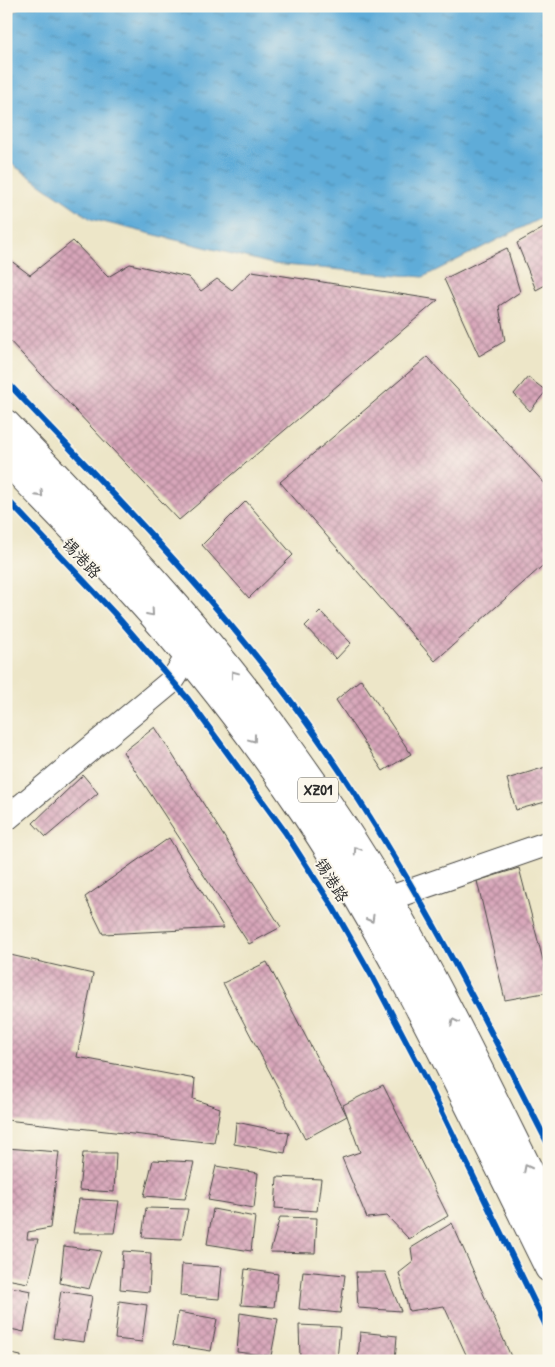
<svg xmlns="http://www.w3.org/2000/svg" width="555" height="1367" font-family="'Patrick Hand','LXGW WenKai TC',sans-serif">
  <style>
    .water { fill: url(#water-ripples); stroke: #456c82 }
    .building { fill: url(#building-cross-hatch) }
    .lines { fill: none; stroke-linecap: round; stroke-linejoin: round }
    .street-casing { stroke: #484743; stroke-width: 26 }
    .primary-casing { stroke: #484743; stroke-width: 30 }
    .street { stroke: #fff; stroke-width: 24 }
    .primary { stroke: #fff; stroke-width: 28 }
    .cycleway-casing { stroke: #fbf7ec; stroke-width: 9 }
    .cycleway { stroke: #0057b8; stroke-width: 6 }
    .oneway { stroke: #a0a0a0 }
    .labels { text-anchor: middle; stroke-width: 4; stroke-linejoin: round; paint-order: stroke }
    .shield { fill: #fbf7ec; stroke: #696865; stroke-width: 1 }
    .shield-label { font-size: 15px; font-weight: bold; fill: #2b2b2b }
    .street-label { font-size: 16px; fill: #2b2b2b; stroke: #fbf7ec }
  </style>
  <defs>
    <pattern id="water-ripples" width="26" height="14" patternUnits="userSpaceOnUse" patternTransform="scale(1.25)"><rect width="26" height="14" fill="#5facd8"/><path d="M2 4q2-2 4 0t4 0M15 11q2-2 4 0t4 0" fill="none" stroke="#4f8caf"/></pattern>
    <pattern id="building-cross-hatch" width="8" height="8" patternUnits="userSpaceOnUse" patternTransform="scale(1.25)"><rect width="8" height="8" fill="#d8a6ba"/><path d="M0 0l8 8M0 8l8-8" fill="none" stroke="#af8797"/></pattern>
  </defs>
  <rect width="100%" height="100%" fill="#fbf7ec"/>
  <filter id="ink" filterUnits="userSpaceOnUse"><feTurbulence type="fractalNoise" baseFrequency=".02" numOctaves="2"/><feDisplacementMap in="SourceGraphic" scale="10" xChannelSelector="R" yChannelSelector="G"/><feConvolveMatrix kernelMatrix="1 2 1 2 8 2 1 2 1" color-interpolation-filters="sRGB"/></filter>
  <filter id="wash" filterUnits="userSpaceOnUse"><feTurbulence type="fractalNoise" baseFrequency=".0096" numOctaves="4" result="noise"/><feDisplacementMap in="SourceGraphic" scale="20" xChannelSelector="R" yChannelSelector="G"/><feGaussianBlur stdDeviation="1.12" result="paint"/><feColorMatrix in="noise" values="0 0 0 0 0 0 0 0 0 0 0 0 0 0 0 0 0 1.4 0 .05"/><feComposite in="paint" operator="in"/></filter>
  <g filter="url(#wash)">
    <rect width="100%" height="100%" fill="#ede6c8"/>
    <polygon class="water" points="21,6 549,6 549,214 423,277 273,264 91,219 6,160 6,20"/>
    <g id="blocks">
      <g class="building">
        <polygon points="549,225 549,283 536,290 517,243"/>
        <polygon points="73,241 108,277 130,264 188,277 201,291 217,279 232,290 252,271 438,300 179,520 6,337 6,257 30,275"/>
        <polygon points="507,248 520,292 499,306 505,341 479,356 444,279"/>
        <polygon points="427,357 549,488 549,560 435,661 280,482"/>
        <polygon points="528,377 546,391 530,411 514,394"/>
        <polygon points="246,501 293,555 249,598 202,545"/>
        <polygon points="320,611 351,643 336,659 305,626"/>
        <polygon points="361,679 411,754 383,771 336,700"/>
        <polygon points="155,727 281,927 249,944 123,752"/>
        <polygon points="549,766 549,801 516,810 507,779"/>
        <polygon points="83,775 98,793 46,837 33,823"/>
        <polygon points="169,838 224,928 103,934 85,897"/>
        <polygon points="519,868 549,983 549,992 505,1000 477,881"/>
        <polygon points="6,954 93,974 77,1057 195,1079 193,1099 220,1108 214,1143 6,1120"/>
        <polygon points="267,962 347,1116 305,1139 223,983"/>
        <polygon points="383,1085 448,1216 409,1239 387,1216 367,1218 342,1158 360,1152 343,1105"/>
        <polygon points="236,1122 289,1133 285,1153 234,1144"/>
        <polygon points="6,1148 59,1152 50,1228 28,1232 27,1239 38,1239 28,1283 6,1279"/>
        <polygon points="83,1153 116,1153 114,1192 79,1190"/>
        <polygon points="153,1160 194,1162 185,1199 144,1196"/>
        <polygon points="216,1166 258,1173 254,1208 208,1200"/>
        <polygon points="277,1177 321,1179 317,1211 275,1208"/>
        <polygon points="79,1199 119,1201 114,1233 73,1233"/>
        <polygon points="146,1208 188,1209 182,1239 142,1237"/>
        <polygon points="213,1209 255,1217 251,1251 207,1244"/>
        <polygon points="280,1217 317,1218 315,1253 270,1252"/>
        <polygon points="452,1223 513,1361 469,1361 444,1306 409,1311 399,1273 413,1262 411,1248"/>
        <polygon points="64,1246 101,1251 89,1289 60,1283"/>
        <polygon points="123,1251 151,1253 149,1292 120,1289"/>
        <polygon points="182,1264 222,1267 219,1299 180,1296"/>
        <polygon points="245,1269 278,1274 274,1307 241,1305"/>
        <polygon points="303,1271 345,1275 340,1313 299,1309"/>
        <polygon points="356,1272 385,1272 401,1311 358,1308"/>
        <polygon points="6,1286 31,1291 24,1332 6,1328"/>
        <polygon points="61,1291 92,1296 84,1342 53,1338"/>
        <polygon points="119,1301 147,1305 142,1342 115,1339"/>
        <polygon points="178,1312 217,1319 211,1351 173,1345"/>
        <polygon points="240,1313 278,1319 271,1356 237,1352"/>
        <polygon points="299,1325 340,1327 337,1360 300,1358"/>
        <polygon points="360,1332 397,1336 395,1361 358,1361"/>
        <polygon points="6,1353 21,1356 21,1361 6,1361"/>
      </g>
    </g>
  </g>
  <g filter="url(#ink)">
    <use href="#blocks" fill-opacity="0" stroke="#484743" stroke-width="1"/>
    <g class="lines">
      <defs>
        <g id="street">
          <polyline points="6,819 172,681 188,656"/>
          <polyline points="387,899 549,843"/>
        </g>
        <g id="primary">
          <path d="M6,424C102,524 199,623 280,736C313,782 346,828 375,877C439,984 493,1099 549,1211"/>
          <path d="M6,459C49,504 93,548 135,595C198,664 255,739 307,816C402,959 473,1115 549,1268"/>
        </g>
      </defs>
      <use href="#street" class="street-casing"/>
      <use href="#primary" class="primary-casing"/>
      <use href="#street" class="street"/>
      <use href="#primary" class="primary"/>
      <defs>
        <g id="cycleway">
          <path d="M6,381C109,490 216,597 304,719C402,855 474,997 549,1146"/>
          <polyline points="6,498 114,613 188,699 285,832 331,904 373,978 428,1083 549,1332"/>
        </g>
      </defs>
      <use href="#cycleway" class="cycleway-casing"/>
      <use href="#cycleway" class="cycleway"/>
    </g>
    <defs><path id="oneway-chevron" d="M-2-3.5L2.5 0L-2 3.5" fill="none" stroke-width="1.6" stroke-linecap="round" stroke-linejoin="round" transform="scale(1.25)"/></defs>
    <g class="oneway">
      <use href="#oneway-chevron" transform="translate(40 494) rotate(47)"/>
      <use href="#oneway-chevron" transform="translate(151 613) rotate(49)"/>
      <use href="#oneway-chevron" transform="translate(234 674) rotate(-127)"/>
      <use href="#oneway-chevron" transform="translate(253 739) rotate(53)"/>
      <use href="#oneway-chevron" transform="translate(357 850) rotate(-123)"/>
      <use href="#oneway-chevron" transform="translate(371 919) rotate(60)"/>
      <use href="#oneway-chevron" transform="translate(454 1022) rotate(-117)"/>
      <use href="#oneway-chevron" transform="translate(527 1168) rotate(-117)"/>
    </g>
  </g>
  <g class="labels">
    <rect class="shield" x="298" y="777.5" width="40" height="25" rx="4"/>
    <g class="shield-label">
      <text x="318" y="795">XZ01</text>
    </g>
    <g class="street-label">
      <text transform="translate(82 558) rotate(47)" y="6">锡港路</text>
      <text transform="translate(332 880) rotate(58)" y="6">锡港路</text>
    </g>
  </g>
  <rect width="555" height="1367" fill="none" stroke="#fbf7ec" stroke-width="25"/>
</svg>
